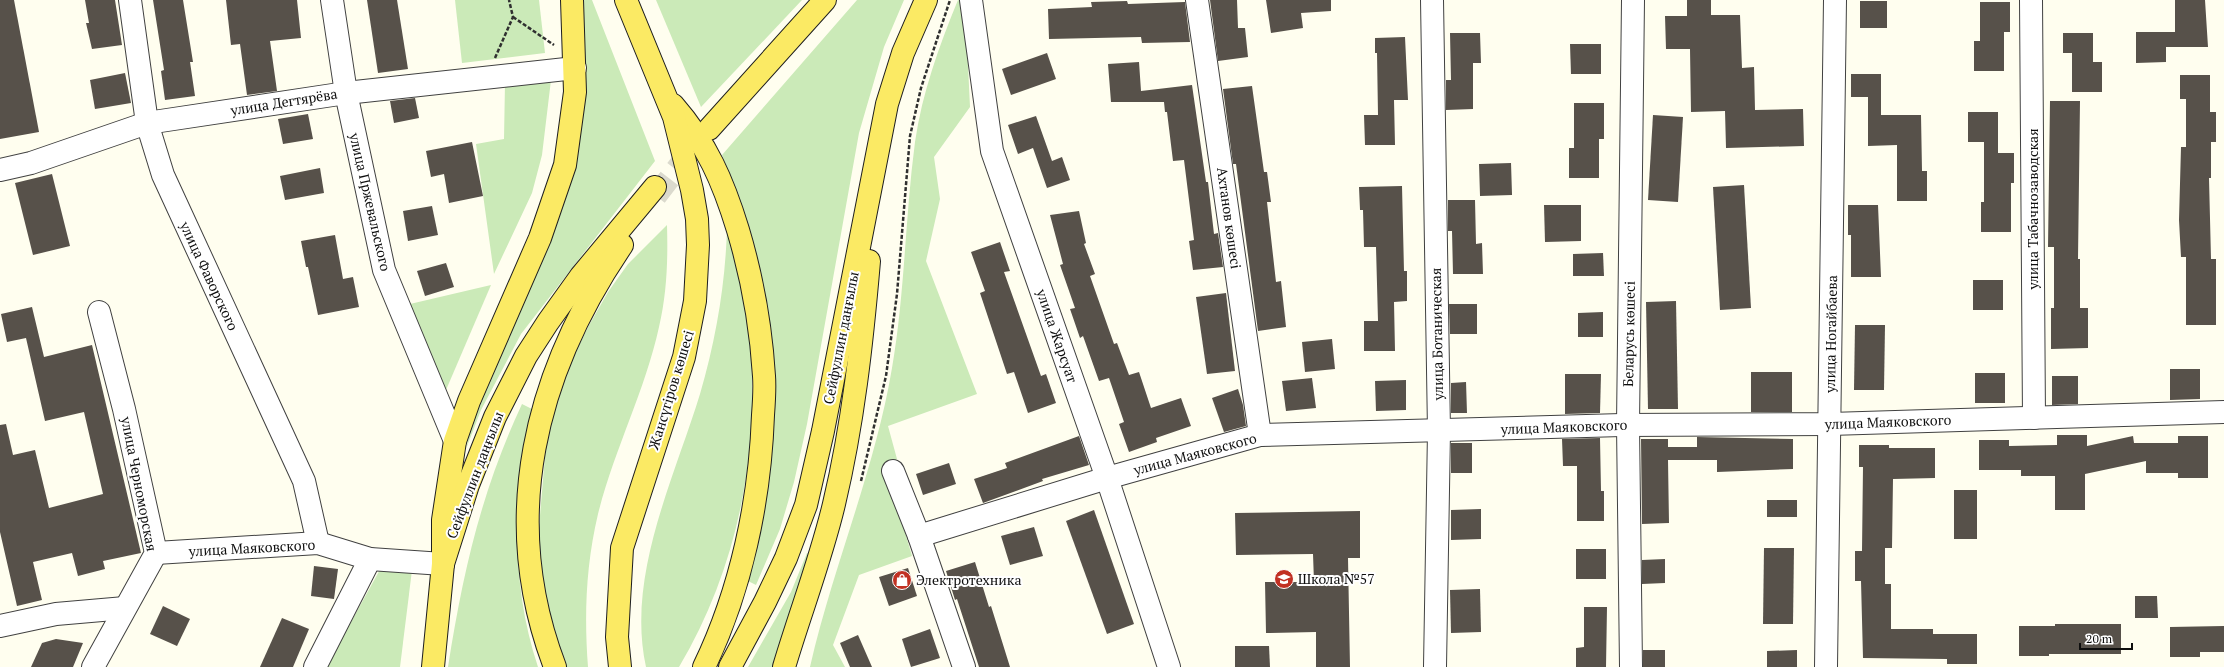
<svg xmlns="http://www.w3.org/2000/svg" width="2224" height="667" font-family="'PT Serif',serif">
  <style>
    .green { fill: #cbeab8 }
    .building { fill: #57514a }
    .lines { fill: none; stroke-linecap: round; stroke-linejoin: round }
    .major-tunnel { stroke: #dbdacd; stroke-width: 22; stroke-dasharray: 22 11; stroke-linecap: butt }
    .minor-casing { stroke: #414141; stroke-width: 24 }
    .major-casing { stroke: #1f1f1f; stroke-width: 24 }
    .path { stroke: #303030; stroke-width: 2.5; stroke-dasharray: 4 2; stroke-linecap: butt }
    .minor { stroke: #fff; stroke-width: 22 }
    .major { stroke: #fbea64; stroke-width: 22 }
    .labels { text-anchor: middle; stroke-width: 4; stroke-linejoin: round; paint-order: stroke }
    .street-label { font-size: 14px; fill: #0e0e0e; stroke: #fff }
    .poi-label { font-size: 14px; fill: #0e0e0e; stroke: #fff; text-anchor: start }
  </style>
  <rect width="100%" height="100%" fill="#fffeef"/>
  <g class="green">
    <polygon points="455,0 539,0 545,53 462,63"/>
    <polygon points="580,0 592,0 655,161 521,334 481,410 466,449 475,411 559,207"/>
    <polygon points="656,0 802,0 701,107"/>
    <polygon points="857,0 904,0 884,47 859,133 807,424 794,482 780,529 756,585 746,580 769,486 775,391 757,260 744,213 722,155"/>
    <path d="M958,0L965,2L970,107L934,157L940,199L926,261L977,394L888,426L897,459L886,467L912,556L859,575L833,645L845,667H810C833,566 875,470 892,368C905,293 905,217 915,142C922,93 939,46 958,0Z"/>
    <polygon points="551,80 542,155 532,193 494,274 476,144 504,139 505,83"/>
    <path d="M667,225C668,259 667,293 659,327C645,391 614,450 598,514C586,565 584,615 588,667H565L548,613L538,539L546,444L555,405L569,366L588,327L608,292L628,264Z"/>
    <path d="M727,230C773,372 756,538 679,667H646C626,576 674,479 700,394C716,339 725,286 727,230Z"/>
    <polygon points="491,285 446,390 410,304"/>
    <path d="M522,404L532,409C513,495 510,582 538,667H448C463,572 481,492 522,404Z"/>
    <polygon points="807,553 814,556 780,667 748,667 791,592"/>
    <polygon points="382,566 412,570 400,667 326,667"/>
  </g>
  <g class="building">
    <polygon points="0,0 14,0 39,132 0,139"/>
    <polygon points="85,0 115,0 122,45 92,49 86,23 89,23"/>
    <polygon points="153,0 183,0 193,62 190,62 195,96 165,100 161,71 164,70"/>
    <polygon points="226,0 297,0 301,38 270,41 277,91 247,95 240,44 231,45"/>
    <polygon points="367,0 397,0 408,69 378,73"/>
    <polygon points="1210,0 1237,0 1238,28 1245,28 1248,57 1218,61"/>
    <polygon points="1266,0 1331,0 1331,11 1301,13 1303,28 1271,33"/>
    <polygon points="1687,0 1711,0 1711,15 1740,15 1742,68 1754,67 1755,110 1803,109 1804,146 1726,148 1725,111 1691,112 1690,49 1666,49 1665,16 1687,16"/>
    <polygon points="2175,0 2205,0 2208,47 2166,47 2166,62 2136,63 2136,32 2175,32"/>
    <polygon points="1127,1 1128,4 1185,2 1190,42 1142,43 1141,37 1049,39 1048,9 1092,7 1091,2"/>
    <rect x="1860" y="1" width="27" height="27"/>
    <polygon points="1980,2 2010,2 2010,32 2004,32 2004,71 1974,71 1974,41 1980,41"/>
    <polygon points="1450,33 1480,33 1481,63 1473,63 1473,109 1446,110 1446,80 1451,80"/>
    <polygon points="2063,33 2093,33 2093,62 2102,62 2102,92 2072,92 2072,53 2063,53"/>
    <polygon points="1405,37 1408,100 1394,100 1395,145 1365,145 1364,115 1378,115 1377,53 1375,53 1375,38"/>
    <polygon points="1570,44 1601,44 1601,74 1571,74"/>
    <polygon points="1047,53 1056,79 1011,95 1002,69"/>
    <polygon points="1139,62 1141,91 1192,85 1206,182 1208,182 1214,234 1218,233 1223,267 1193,270 1189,241 1194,240 1184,160 1173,161 1167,112 1165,112 1164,102 1111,102 1108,64"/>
    <polygon points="125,73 131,103 95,109 90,80"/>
    <polygon points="1851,74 1881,74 1881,115 1921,115 1922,171 1927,171 1927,201 1897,201 1897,145 1868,146 1868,97 1851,97"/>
    <polygon points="2180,75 2210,75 2210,112 2216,112 2216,142 2211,142 2211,178 2209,178 2211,259 2216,259 2216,325 2186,325 2186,257 2181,257 2179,220 2181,147 2186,147 2186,99 2180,99"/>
    <polygon points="1252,86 1264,172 1267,172 1271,202 1267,202 1276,282 1281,281 1286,327 1258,331 1236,164 1233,164 1223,89"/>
    <polygon points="415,98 419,118 394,123 390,101"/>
    <polygon points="2050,101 2080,101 2078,259 2080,259 2080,308 2088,308 2088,348 2051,349 2051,308 2054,308 2054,247 2048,247"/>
    <polygon points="1574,103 1604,103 1604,139 1599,139 1599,178 1569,178 1569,148 1574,148"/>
    <polygon points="1968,112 1998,112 1998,153 2014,153 2014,183 2011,183 2011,232 1981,232 1981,202 1984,202 1984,142 1968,142"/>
    <polygon points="308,114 313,139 283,144 278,119"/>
    <polygon points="1653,115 1683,117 1678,202 1648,200"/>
    <polygon points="1036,116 1052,161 1062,157 1070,180 1047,188 1033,148 1018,154 1008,125"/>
    <polygon points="472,142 483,196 449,203 444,174 431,177 426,151"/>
    <polygon points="1511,163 1512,195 1480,196 1479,164"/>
    <polygon points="320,168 324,193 285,200 280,176"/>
    <polygon points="52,174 70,246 33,255 15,183"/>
    <polygon points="1744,185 1751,308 1720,310 1713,187"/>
    <polygon points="1402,186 1404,271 1407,271 1407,301 1394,302 1395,351 1364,351 1364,321 1378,321 1376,247 1364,247 1363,210 1360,210 1359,187"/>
    <polygon points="1448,200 1475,200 1476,244 1482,243 1483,274 1453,274 1452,231 1448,231"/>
    <polygon points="1544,205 1581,205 1581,241 1545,242"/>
    <polygon points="1848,205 1878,205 1881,277 1851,277 1851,235 1848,235"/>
    <polygon points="432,206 438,235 408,241 403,211"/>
    <polygon points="1079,211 1086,243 1084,244 1095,274 1090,276 1114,344 1117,343 1129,375 1139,372 1151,408 1181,398 1191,426 1156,438 1157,442 1129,452 1119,424 1124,422 1109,378 1099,381 1083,336 1080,338 1070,309 1075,308 1060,265 1063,264 1050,215"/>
    <polygon points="335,235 343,279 353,277 359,307 318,315 308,267 306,267 301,241"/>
    <polygon points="1000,242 1010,271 1004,272 1041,376 1046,374 1056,403 1028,413 1014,372 1007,374 980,293 985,291 971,252"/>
    <polygon points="1603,253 1604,276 1573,276 1573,254"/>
    <polygon points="446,263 454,287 425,296 417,271"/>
    <rect x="1973" y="280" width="30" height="30"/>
    <polygon points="1226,293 1235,371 1207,374 1196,297"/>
    <polygon points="1676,301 1678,409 1648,409 1646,302"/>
    <polygon points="1449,304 1477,304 1477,334 1450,334"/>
    <polygon points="32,307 44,357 92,345 141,553 103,561 105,569 78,576 72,553 33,562 42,600 17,606 0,532 0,425 6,424 13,455 35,450 49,508 103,494 84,412 45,421 26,338 7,342 1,314"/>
    <polygon points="1603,312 1603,337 1578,337 1578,313"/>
    <polygon points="1855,325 1885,325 1884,390 1854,390"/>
    <polygon points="1332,339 1335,369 1305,372 1302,342"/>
    <polygon points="2170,369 2200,369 2200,399 2170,400"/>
    <rect x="1751" y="372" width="41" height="40"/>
    <rect x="1975" y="373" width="30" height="30"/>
    <polygon points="1565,374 1601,374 1600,413 1565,414"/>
    <polygon points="2052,376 2078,376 2078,404 2052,405"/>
    <polygon points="1312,378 1316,408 1286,411 1282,381"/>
    <polygon points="1406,380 1406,410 1376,411 1375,381"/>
    <polygon points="1466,382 1467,413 1451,413 1451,383"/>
    <polygon points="1238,389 1243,405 1246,426 1224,432 1212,398"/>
    <polygon points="2057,435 2087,435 2087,446 2133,436 2134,443 2178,443 2178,436 2208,436 2208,478 2178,478 2178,473 2146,473 2146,461 2085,474 2085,510 2055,510 2055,476 2021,476 2021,470 1979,470 1979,440 2009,440 2009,446 2057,445"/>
    <polygon points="1079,436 1089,465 1042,479 1043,481 983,503 974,479 1007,468 1005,463"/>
    <polygon points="1697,437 1793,439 1793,469 1717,472 1717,460 1668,460 1669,523 1642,524 1641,439 1668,439 1668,447 1697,447"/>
    <polygon points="1600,438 1601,491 1604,491 1604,521 1577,521 1577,466 1563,466 1562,439"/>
    <rect x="1451" y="443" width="21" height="30"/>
    <polygon points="1859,445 1889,445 1889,448 1935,448 1935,478 1893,479 1892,548 1885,548 1885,584 1891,584 1891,629 1933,629 1933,634 1977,634 1977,664 1947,664 1947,659 1863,658 1861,581 1855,581 1855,551 1862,551 1863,467 1859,467"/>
    <polygon points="949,463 956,484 923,495 916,474"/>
    <rect x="1954" y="490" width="23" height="49"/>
    <rect x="1767" y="500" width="30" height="17"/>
    <polygon points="1481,509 1481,539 1451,540 1451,510"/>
    <polygon points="1094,510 1134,624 1107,634 1066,521"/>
    <polygon points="1360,511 1360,558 1348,558 1350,667 1316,667 1316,632 1266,633 1265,582 1314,582 1313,554 1236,555 1235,513"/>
    <polygon points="1034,527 1043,556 1010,565 1001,536"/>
    <polygon points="1764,548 1794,548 1793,624 1763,624"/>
    <rect x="1576" y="549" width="30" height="30"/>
    <polygon points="1665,559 1665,583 1642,584 1642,560"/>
    <polygon points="975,562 989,607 991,606 1010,667 979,667 957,599 955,600 946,571"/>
    <polygon points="314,566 338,569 334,599 311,596"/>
    <polygon points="908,568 917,596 889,606 879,577"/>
    <polygon points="1480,589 1481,632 1451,633 1450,590"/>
    <polygon points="2135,596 2157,596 2158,618 2135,618"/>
    <polygon points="163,606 190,619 177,646 150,634"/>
    <polygon points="1584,607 1607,607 1606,667 1576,667 1576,648 1584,647"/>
    <polygon points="282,618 309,629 293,667 260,667"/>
    <polygon points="2055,624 2121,624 2121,654 2049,654 2049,656 2019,656 2019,626 2055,626"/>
    <polygon points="2224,626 2224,652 2200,652 2200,657 2170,657 2170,627"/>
    <polygon points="930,629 940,658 911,667 902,639"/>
    <polygon points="858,635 872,667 850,667 840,643"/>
    <polygon points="56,639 83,643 73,667 31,667 42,643"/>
    <polygon points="1235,646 1269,646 1270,667 1235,667"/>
    <rect x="1643" y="650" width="22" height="17"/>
    <polygon points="1797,650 1797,667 1767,667 1767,651"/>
  </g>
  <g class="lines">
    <polyline class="major-tunnel" points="656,196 695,145"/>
    <defs>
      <g id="minor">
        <polyline points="130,0 147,123 163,175 304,481 318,543"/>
        <polyline points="332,0 346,93 384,270 455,441"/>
        <polyline points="971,0 992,151 1107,478 1169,667"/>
        <polyline points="1197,0 1260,435"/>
        <polyline points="1432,0 1439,431 1435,667"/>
        <polyline points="2031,0 2034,418"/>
        <polyline points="0,170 31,163 147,123 346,93 575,68"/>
        <polyline points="893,471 919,536 964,667"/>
        <polyline points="919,536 1107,478 1260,435 1622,425 1830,424 2224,412"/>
        <polyline points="156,553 318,543 370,559 443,564"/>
        <polyline points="0,626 56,614 125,608"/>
        <polyline points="93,667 156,553 124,409 99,312"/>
        <polyline points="315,667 370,559"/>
        <polyline points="1631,667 1628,425 1633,0"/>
        <polyline points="1826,667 1835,0"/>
      </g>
      <g id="major">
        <path d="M673,105C707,144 723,181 738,230C752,277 761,327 764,376C765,389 764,402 763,415C760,501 741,590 704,667"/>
        <polyline points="709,129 825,0"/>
        <polyline points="443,564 443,520 455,441 469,401 540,238 565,165 575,92 572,0"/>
        <polyline points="433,667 443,564 468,485 495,417 526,356 548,322 581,276 655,187"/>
        <path d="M555,667C498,518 535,373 622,245"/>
        <polyline points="620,667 617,637 622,548 684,357 695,301 698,245 697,219 692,190 674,117 626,0"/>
        <polyline points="730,667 765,602 786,558 806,505 823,431 887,104 903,53 926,0"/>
        <path d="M784,667C800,613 821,559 834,504C853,424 862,343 869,261"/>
      </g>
    </defs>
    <use href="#minor" class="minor-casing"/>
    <use href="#major" class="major-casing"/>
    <g class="path">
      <polyline points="513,17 554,45"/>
      <polyline points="495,58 513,17 509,0"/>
      <polyline points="861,481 886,376 897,294 910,136 921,88 950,0"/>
    </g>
    <use href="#minor" class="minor"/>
    <use href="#major" class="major"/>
  </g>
  <defs>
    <symbol id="school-disc" viewBox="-11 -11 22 22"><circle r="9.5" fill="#c13123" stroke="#fff"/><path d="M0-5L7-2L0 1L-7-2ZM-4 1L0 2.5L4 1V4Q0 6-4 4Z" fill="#fff"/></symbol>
    <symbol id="shop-disc" viewBox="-11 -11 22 22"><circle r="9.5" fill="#c13123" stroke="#fff"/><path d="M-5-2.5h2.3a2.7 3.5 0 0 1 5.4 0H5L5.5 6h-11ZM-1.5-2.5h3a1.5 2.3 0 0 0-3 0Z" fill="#fff"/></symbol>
  </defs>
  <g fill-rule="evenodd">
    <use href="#school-disc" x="1273" y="568" width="22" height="22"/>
    <use href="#shop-disc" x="891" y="569" width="22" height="22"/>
  </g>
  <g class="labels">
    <g class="street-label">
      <text transform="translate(284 102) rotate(-9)" y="5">улица Дегтярёва</text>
      <text transform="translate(370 202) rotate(77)" y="5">улица Пржевальского</text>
      <text transform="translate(2033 209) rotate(-90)" y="5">улица Табачнозаводская</text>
      <text transform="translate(1229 218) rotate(82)" y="5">Ахтанов көшесі</text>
      <text transform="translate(209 276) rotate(65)" y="5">улица Фаворского</text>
      <text transform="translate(1437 334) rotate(-91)" y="5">улица Ботаническая</text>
      <text transform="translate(1629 334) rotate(-89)" y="5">Беларусь көшесі</text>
      <text transform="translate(1831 334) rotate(-89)" y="5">улица Ногайбаева</text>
      <text transform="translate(1057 336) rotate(71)" y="5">улица Жарсуат</text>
      <text transform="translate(841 338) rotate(-79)" y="5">Сейфуллин даңғылы</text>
      <text transform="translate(671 390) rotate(-73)" y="5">Жансүгіров көшесі</text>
      <text transform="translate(1888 422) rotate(-2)" y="5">улица Маяковского</text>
      <text transform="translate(1564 427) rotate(-2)" y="5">улица Маяковского</text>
      <text transform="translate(1195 454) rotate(-15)" y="5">улица Маяковского</text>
      <text transform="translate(475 475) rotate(-69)" y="5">Сейфуллин даңғылы</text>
      <text transform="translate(139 484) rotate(79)" y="5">улица Черноморская</text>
      <text transform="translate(252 548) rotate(-3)" y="5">улица Маяковского</text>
    </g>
    <g class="poi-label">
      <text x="1298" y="584">Школа №57</text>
      <text x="916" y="585">Электротехника</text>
    </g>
  </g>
  <path d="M2080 643v6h52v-6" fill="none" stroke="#0e0e0e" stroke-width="2"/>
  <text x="2086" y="643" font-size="12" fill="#0e0e0e" stroke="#ffffff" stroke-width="3" paint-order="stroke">20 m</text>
</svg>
